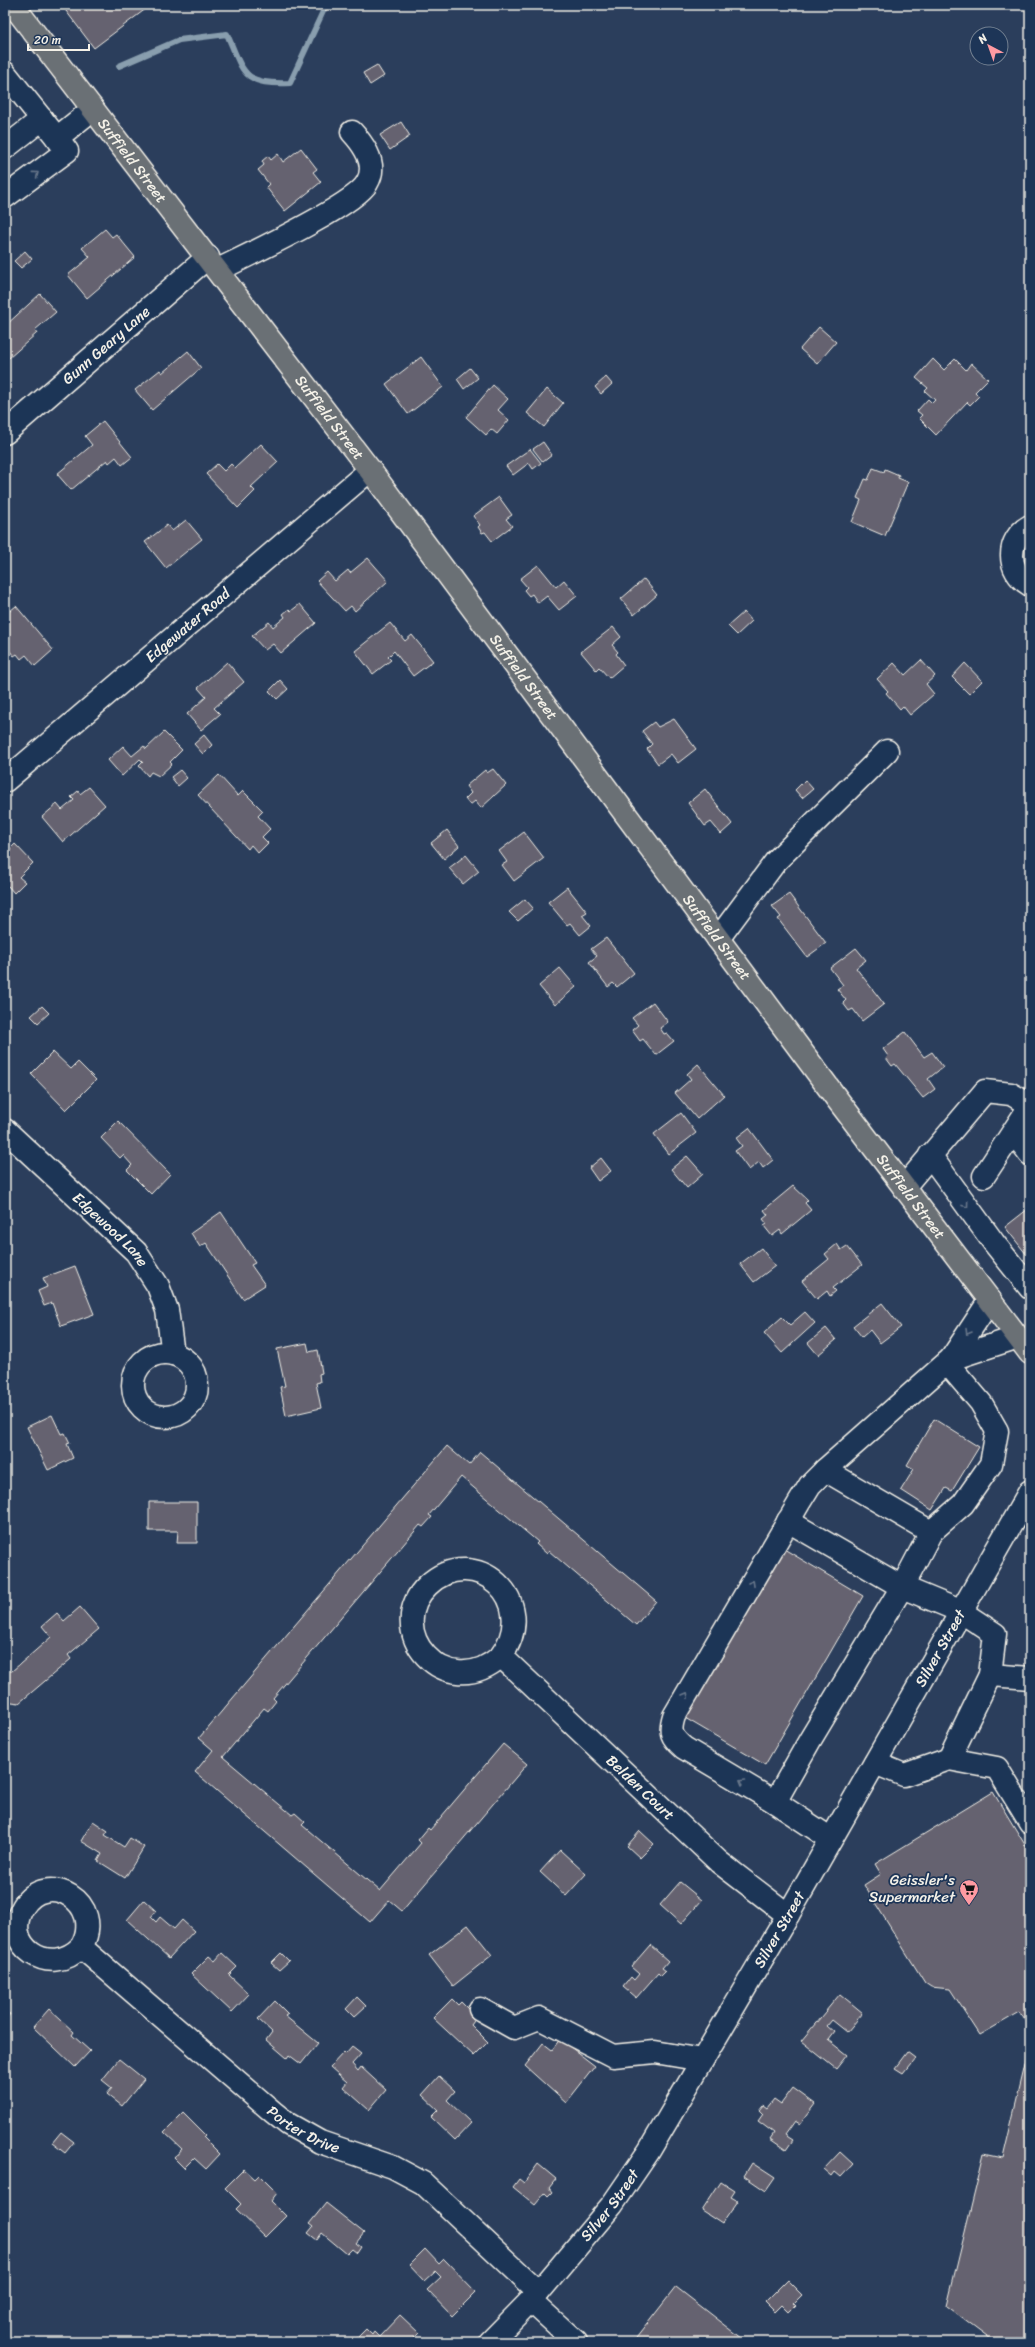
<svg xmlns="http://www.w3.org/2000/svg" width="1035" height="2347" font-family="Sriracha,sans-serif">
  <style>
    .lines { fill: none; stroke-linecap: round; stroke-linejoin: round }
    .stream { stroke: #899eae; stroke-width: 6 }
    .building { fill: #656270; stroke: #f4f1e8 }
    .minor-casing { stroke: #f4f1e8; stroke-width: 25 }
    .major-casing { stroke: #f4f1e8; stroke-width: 25 }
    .minor { stroke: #1d3557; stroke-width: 22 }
    .major { stroke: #6b6f75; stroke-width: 22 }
    .oneway { stroke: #68778a }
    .labels { text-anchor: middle; stroke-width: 3.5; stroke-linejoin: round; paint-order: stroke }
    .street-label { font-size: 15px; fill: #f4f1e8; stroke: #1d3557 }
    .poi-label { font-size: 15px; fill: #f4f1e8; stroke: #1d3557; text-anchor: end }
  </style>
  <rect width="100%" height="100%" fill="#2b3e5c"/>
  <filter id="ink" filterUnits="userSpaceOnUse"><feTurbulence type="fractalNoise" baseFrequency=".025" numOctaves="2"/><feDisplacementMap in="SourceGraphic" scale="8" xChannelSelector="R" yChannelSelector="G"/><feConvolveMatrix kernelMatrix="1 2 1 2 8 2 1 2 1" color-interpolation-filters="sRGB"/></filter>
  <g filter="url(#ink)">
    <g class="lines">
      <path class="stream" d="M119,66L179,40L227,34C244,74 243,85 290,83L326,5"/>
    </g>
    <g class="building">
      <polygon points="67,5 151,5 94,48 63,7"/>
      <polygon points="377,65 384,76 370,85 363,73"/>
      <polygon points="401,122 410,136 390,150 380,135"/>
      <polygon points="301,148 317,169 313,172 321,182 285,211 266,187 269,184 258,170 264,165 262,161 268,156 271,160 278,154 283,162"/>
      <polygon points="105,229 112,237 116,234 135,257 87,298 68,275 90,257 82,248"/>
      <polygon points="25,251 32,259 21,268 14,261"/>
      <polygon points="40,294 56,312 35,330 37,333 9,358 5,353 5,326"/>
      <polygon points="819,327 836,342 817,364 800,349"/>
      <polygon points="188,351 201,368 152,410 135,390 160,370 162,373"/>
      <polygon points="421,357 443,387 408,414 386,384"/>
      <polygon points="933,359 944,370 955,359 966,370 971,363 988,379 975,392 979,396 970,405 967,402 936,435 919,418 922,415 917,411 928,399 932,403 935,400 925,391 928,388 916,378"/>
      <polygon points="470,368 478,378 464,389 457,379"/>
      <polygon points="606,377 612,384 601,394 595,387"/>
      <polygon points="493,385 508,399 498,410 509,420 497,434 491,429 486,435 466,417"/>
      <polygon points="547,389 563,403 544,427 527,413"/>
      <polygon points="103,421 132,457 122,465 116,457 109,463 107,460 71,490 57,474 92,445 85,436"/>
      <polygon points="543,442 552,455 543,462 533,449"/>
      <polygon points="261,444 278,462 251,487 255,491 238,508 206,474 217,464 224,471 231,464 235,468"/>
      <polygon points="530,449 541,463 533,469 529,463 513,475 506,466"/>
      <polygon points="873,468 884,472 885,469 899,475 898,478 908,482 885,536 852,522 861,500 857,498 865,479 868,480"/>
      <polygon points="499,497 512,515 506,519 512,526 492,541 485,532 482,533 478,527 480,525 473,516"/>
      <polygon points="186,520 202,539 166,568 145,542 167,525 172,531"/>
      <polygon points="368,558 388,581 355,611 351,606 345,611 317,581 327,572 335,581 348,570 350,573"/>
      <polygon points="538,565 556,587 564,580 577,596 559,610 547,596 538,603 532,594 529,596 524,590 527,587 520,579"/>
      <polygon points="644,579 657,595 634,615 621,599"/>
      <polygon points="300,604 316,623 281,653 273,644 265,650 252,636 269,622 273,627 285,617 283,614 289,609 291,611"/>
      <polygon points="16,606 53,650 35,666 26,655 21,659 17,654 14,656 9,650 5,653 5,615"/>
      <polygon points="744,612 752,621 737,635 728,626"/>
      <polygon points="390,623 405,641 412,635 433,661 413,676 394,651 388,657 391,660 373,674 355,651"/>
      <polygon points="613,627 621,637 612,645 618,652 616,654 624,665 609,678 599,667 596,670 581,652"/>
      <polygon points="921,660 935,676 926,684 934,694 910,715 903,706 900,709 886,693 888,691 877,679 894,663 905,675"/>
      <polygon points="227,662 244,682 214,708 220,714 201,730 187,714 206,697 198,688"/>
      <polygon points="965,663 982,681 969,694 952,677"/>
      <polygon points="280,680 288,689 277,699 269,691"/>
      <polygon points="674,719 696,749 678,763 671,754 658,764 647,749 652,744 642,731 654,722 658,727"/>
      <polygon points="164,732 182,750 170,762 172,764 159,776 151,772 148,776 139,766 143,762 140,759 122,776 108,760 123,746 132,756 144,746 146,749"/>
      <polygon points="204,735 212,745 203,754 194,744"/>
      <polygon points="493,769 506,785 481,808 475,801 470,805 465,799 471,793 466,786 485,770 487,773"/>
      <polygon points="180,770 187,778 178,786 171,777"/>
      <polygon points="219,775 238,796 243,791 263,811 258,816 270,829 262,837 268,843 258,853 251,845 248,849 198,795"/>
      <polygon points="805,780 813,789 802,798 795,790"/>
      <polygon points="89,787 105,805 63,842 42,817 57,804 62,810 74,800 71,797 78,791 80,794"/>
      <polygon points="705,789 732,824 721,834 711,822 705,826 688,803"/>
      <polygon points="447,830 459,846 444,859 431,843"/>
      <polygon points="524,832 544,858 514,881 502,865 507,862 499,851"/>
      <polygon points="15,844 33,863 19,877 25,882 14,893 8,886 5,889 5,854"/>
      <polygon points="466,855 479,871 463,884 449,868"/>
      <polygon points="567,887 587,912 582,915 591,926 580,935 570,923 567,925 548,902"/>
      <polygon points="789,894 826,943 807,957 778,919 781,917 772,906"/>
      <polygon points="525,899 533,908 518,921 509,912"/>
      <polygon points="606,938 634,973 617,987 613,983 608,987 589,962 597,956 591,949"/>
      <polygon points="856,948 866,960 856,968 884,1004 862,1021 853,1009 849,1011 843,1003 846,1000 837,989 843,985 830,968"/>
      <polygon points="560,968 576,987 555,1005 539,986"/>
      <polygon points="653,1002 668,1022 660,1028 664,1034 667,1033 674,1041 656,1055 643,1039 640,1041 632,1030 638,1025 632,1018"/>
      <polygon points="42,1006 49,1013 38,1023 31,1016"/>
      <polygon points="905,1032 924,1057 932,1052 943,1067 928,1079 935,1089 923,1098 895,1064 892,1066 886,1058 888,1056 883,1049"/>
      <polygon points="53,1052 71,1069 78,1062 96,1080 66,1110 31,1074"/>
      <polygon points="698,1064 724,1095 697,1119 675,1093 691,1079 687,1074"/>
      <polygon points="681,1113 696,1133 669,1154 654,1134"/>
      <polygon points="118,1121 170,1174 151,1194 127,1170 132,1165 123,1155 120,1158 101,1138"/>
      <polygon points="749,1128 773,1160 763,1168 759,1162 749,1170 735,1151 742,1146 736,1138"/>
      <polygon points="687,1156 703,1174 687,1188 671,1169"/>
      <polygon points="601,1158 611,1171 598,1181 589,1168"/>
      <polygon points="793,1186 808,1200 805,1203 811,1210 782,1234 780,1230 772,1236 764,1226 767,1224 763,1219 768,1215 764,1210"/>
      <polygon points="1028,1209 1030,1212 1030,1259 1005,1227"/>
      <polygon points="221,1212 255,1263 251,1265 265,1285 243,1299 206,1243 200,1247 191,1233"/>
      <polygon points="837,1244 841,1250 847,1246 862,1265 833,1288 836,1291 830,1296 827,1291 817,1299 802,1281 829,1259 825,1254"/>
      <polygon points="761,1248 775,1266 754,1282 740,1264"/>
      <polygon points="75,1266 94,1314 61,1326 52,1303 44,1306 38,1291 47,1287 43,1278"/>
      <polygon points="882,1303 901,1327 880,1343 870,1330 862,1337 853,1326"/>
      <polygon points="805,1312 815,1323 782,1353 764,1333 782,1317 790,1325"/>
      <polygon points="826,1328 836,1340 818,1355 808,1343"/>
      <polygon points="307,1343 309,1352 318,1350 322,1373 319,1374 320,1382 316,1383 321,1408 286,1416 280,1387 285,1386 277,1349"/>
      <polygon points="52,1415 61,1434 65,1433 70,1443 67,1444 73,1458 48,1470 27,1427"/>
      <polygon points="934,1419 979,1447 952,1491 946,1488 932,1510 901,1490 914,1469 907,1465"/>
      <polygon points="447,1446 469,1465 480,1452 656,1601 636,1625 549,1551 547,1554 536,1544 538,1542 461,1477 429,1515 432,1517 423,1527 420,1525 273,1698 276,1701 268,1711 264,1708 223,1757 292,1815 295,1813 305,1822 302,1825 380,1891 421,1843 418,1840 428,1828 430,1830 503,1744 527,1764 402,1911 389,1900 370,1922 195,1772 213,1750 199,1738"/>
      <polygon points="149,1502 197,1502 197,1543 177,1543 178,1531 149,1531"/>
      <polygon points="784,1549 863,1596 765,1765 685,1718"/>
      <polygon points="80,1607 99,1629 68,1655 71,1659 19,1703 5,1701 5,1671 12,1671 51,1637 42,1626 57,1613 64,1621"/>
      <polygon points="993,1792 1030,1853 1030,2029 1020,2012 980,2035 950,1989 931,1987 925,1983 864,1885 881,1874 875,1864"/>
      <polygon points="93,1821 108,1831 105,1835 124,1847 130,1838 144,1847 125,1878 98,1861 102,1854 81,1841"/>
      <polygon points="640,1831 654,1844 640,1858 627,1846"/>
      <polygon points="560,1850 586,1874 566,1896 540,1872"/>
      <polygon points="680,1882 702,1900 681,1924 660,1905"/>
      <polygon points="144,1900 156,1911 151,1917 156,1922 160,1917 174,1929 182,1920 194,1931 169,1958 127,1920"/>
      <polygon points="468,1925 492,1955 453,1986 429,1955"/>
      <polygon points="650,1945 668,1961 662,1968 666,1971 661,1976 658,1973 636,1998 623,1987 631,1977 634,1980 639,1974 631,1967"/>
      <polygon points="222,1953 237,1967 229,1975 249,1994 232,2012 191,1974 209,1956 215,1961"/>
      <polygon points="281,1953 289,1961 279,1970 271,1963"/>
      <polygon points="840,1994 863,2013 847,2032 832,2020 827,2026 834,2032 828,2040 847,2055 836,2069 801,2041"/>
      <polygon points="357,1997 366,2006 354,2017 346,2009"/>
      <polygon points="452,1999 458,2005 461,2002 473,2014 470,2017 474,2021 471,2025 488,2042 474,2056 433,2018"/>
      <polygon points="275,2001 288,2014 285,2016 318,2043 301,2064 289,2055 287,2058 266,2040 272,2032 258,2019"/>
      <polygon points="49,2009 74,2032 72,2035 90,2051 75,2067 33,2027"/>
      <polygon points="5,2011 10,2014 5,2021"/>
      <polygon points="560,2039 595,2066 566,2103 525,2066 543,2043 552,2050"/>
      <polygon points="1030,2044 1030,2342 995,2342 947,2306 984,2154 1003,2158"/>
      <polygon points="352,2047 361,2054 352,2064 358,2071 361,2067 386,2090 369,2110 343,2087 347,2082 330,2067 344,2052 346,2054"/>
      <polygon points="907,2052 915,2058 903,2073 895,2068"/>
      <polygon points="119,2059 144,2079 122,2106 107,2094 112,2088 102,2080"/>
      <polygon points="439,2076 455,2091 447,2100 471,2123 455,2140 431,2117 438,2110 422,2095"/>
      <polygon points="793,2088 815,2104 800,2124 795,2121 785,2135 793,2140 786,2150 770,2139 774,2133 758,2121 763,2114 759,2110 763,2105 767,2108 774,2099 781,2104"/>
      <polygon points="183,2113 205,2135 203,2137 220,2154 206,2169 194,2158 184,2168 174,2158 182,2149 164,2132"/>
      <polygon points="61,2132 74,2142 65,2153 52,2143"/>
      <polygon points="840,2152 853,2164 841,2177 835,2172 832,2176 824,2169"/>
      <polygon points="752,2163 775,2178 766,2191 744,2176"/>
      <polygon points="538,2164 556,2179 549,2188 552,2192 548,2196 545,2193 535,2205 513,2187 519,2179 524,2183"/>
      <polygon points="244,2169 255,2179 259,2175 277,2193 271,2201 286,2216 265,2237 236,2209 241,2204 225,2188"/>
      <polygon points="721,2182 735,2191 731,2197 738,2201 722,2224 702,2211"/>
      <polygon points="326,2203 364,2233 356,2243 361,2247 357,2253 352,2249 347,2254 322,2233 317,2240 308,2233 313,2227 309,2224"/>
      <polygon points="425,2249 439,2264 444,2259 476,2292 452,2316 427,2290 441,2277 435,2271 424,2281 409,2265"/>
      <polygon points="787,2280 802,2295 794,2303 796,2305 789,2312 782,2305 775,2312 765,2302"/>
      <polygon points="676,2287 747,2342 633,2342"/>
      <polygon points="400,2315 419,2333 410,2342 361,2342 357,2338 366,2329 372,2335 374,2332 379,2337"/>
    </g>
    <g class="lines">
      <defs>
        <g id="minor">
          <polyline points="5,73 57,138 93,109"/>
          <polyline points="5,148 42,119"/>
          <polyline points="5,197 67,151 57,138"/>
          <path d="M218,270C246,256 354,206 367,183C378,165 364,145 352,132"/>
          <path id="s1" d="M5,433L208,257"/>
          <path d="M1030,526C1006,539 1006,571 1030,585"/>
          <path id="s2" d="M5,781L370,470"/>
          <polyline points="718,939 776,861 887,751"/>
          <path id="s3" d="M5,1130L136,1252L158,1286L167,1310L173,1354"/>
          <polyline points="1014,1133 1030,1154"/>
          <polyline points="930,1155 994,1243 1030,1288"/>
          <polyline points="984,1176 1030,1106"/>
          <polyline points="904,1187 985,1091 1011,1094 1030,1105"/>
          <polyline points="990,1300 951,1359 1018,1337"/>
          <circle cx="165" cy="1385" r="32"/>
          <polyline points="788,1521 902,1587 931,1532 825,1470 951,1359"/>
          <polyline points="931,1532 963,1504 991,1464 997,1431 981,1403 947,1363"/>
          <path id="s4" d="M501,1656C445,1706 381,1629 428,1585C474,1542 542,1600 501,1656L719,1862L788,1915"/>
          <polyline points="990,1675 1030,1678"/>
          <polyline points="875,1763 904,1775 949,1759 997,1768 1030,1822"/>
          <path d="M775,1802L684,1748C671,1737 669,1732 674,1716L799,1503L810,1485L825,1470"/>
          <polyline points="831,1839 775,1802 810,1740 902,1587 960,1611 995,1634 990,1675 949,1759"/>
          <path id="s5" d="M81,1947C50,1979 0,1945 23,1907C46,1868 107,1903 81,1947L273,2112L288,2124L320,2142L393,2167L423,2183L539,2292"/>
          <polyline points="480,2009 514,2028 539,2018 613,2056 655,2052 702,2060"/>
          <polyline points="531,2301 576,2342"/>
          <path id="s6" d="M490,2342L539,2292L612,2205L649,2151L788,1915L1030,1491"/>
        </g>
        <g id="major">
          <path id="s7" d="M13,5L370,470L837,1099L1030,1353"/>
        </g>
      </defs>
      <use href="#minor" class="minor-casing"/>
      <use href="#major" class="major-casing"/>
      <use href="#minor" class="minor"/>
      <use href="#major" class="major"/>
    </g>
    <defs><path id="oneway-chevron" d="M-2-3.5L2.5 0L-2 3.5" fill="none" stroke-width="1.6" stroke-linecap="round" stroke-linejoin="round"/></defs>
    <g class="oneway">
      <use href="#oneway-chevron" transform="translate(36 174) rotate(-37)"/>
      <use href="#oneway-chevron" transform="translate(966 1205) rotate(54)"/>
      <use href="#oneway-chevron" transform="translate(968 1332) rotate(121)"/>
      <use href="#oneway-chevron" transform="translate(752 1583) rotate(-60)"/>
      <use href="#oneway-chevron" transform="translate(686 1695) rotate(-60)"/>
      <use href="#oneway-chevron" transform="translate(742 1782) rotate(-149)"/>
    </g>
  </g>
  <defs>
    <symbol id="supermarket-pin" viewBox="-11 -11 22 30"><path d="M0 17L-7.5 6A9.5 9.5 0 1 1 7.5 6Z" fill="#ff9aa2" stroke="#1d3557"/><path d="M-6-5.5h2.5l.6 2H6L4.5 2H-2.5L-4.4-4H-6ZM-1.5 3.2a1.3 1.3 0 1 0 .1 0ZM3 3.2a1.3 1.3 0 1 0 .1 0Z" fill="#111"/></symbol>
  </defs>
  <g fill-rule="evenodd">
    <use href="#supermarket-pin" x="958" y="1878" width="22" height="30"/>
  </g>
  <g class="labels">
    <g class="street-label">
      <text dy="5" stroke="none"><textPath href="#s7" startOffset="196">Suffield Street</textPath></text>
      <text dy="5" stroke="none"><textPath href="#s1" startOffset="134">Gunn Geary Lane</textPath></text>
      <text dy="5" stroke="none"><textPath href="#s7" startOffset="520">Suffield Street</textPath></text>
      <text dy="5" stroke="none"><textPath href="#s2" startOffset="240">Edgewater Road</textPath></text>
      <text dy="5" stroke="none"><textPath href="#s7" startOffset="844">Suffield Street</textPath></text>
      <text dy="5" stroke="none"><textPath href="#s7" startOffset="1168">Suffield Street</textPath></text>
      <text dy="5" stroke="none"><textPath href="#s7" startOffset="1492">Suffield Street</textPath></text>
      <text dy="5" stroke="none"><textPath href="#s3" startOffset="145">Edgewood Lane</textPath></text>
      <text dy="5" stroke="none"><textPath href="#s6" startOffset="830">Silver Street</textPath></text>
      <text dy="5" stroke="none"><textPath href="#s4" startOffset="511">Belden Court</textPath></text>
      <text dy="5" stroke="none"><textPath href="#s6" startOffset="506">Silver Street</textPath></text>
      <text dy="5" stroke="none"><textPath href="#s5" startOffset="508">Porter Drive</textPath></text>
      <text dy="5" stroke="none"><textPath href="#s6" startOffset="182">Silver Street</textPath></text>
    </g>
    <g class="poi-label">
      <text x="955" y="1885">Geissler's<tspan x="955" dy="17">Supermarket</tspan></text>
    </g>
  </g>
  <rect width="1035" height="2347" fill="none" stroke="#1d3557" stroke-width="20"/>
  <rect x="10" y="10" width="1015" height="2327" fill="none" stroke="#f4f1e8" stroke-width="1.5" filter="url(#ink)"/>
  <g transform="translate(989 46) rotate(319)"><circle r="19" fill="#1d3557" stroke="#738091"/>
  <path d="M0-3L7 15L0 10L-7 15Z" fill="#ff9aa2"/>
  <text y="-6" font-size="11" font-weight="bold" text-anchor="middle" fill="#f4f1e8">N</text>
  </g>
  <path d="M28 44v6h61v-6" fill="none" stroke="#f4f1e8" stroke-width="2"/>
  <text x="34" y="44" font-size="12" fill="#f4f1e8" stroke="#1d3557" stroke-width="3" paint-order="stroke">20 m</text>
</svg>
